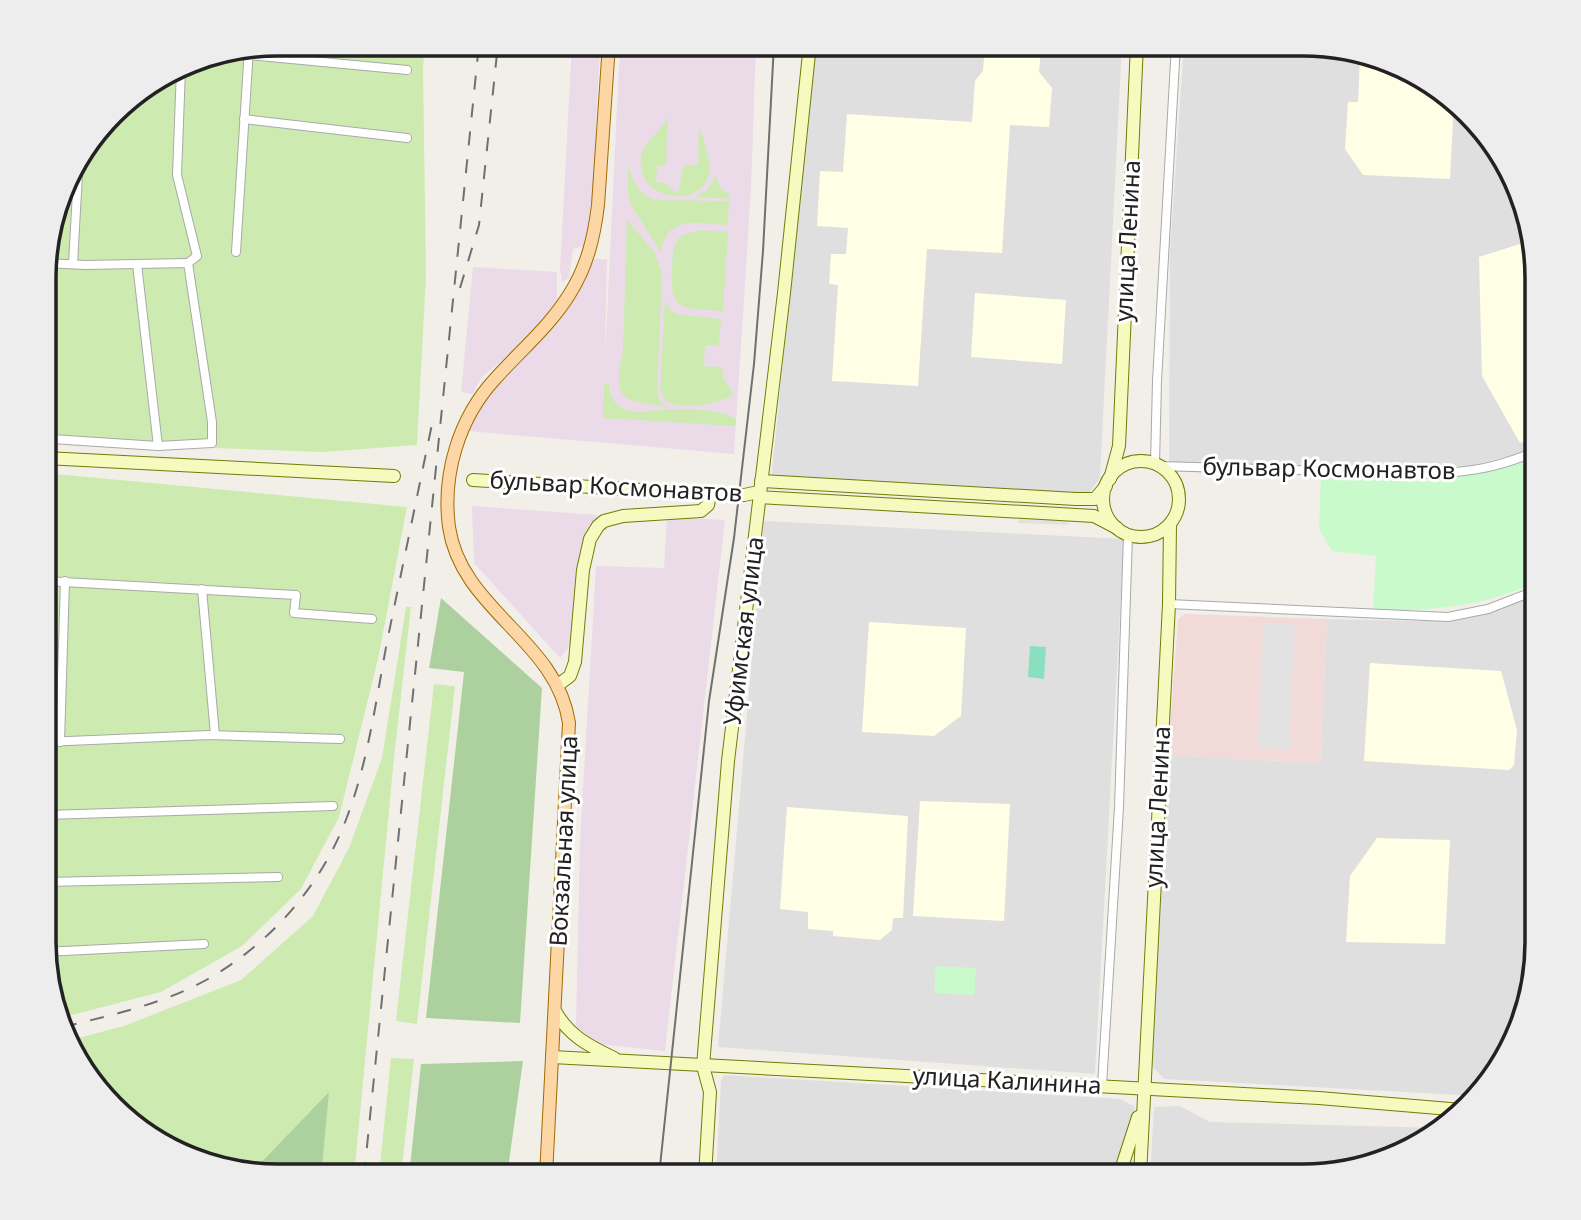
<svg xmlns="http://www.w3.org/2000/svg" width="1581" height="1220" font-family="'Noto Sans',sans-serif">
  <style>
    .residential { fill: #e0dfdf }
    .commercial { fill: #f2dad9 }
    .industrial { fill: #ebdbe8 }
    .education { fill: #ffffe5 }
    .grass { fill: #cdebb0 }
    .forest { fill: #add19e }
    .park { fill: #c8facc }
    .pitch { fill: #88e0be }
    .parking { fill: #e2e2e2 }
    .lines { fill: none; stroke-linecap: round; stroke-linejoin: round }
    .street-casing { stroke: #a9a9a9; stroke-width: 10 }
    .secondary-casing { stroke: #707d05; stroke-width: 14 }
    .primary-casing { stroke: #a06b00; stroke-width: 14 }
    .street { stroke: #fff; stroke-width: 8 }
    .secondary { stroke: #f7fabf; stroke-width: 12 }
    .primary { stroke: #fcd6a4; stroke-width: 12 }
    .tram { stroke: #707070; stroke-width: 2 }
    .rail { stroke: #707070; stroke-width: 2; stroke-dasharray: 14 14; stroke-linecap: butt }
    .labels { text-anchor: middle; stroke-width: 6; stroke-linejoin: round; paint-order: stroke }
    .street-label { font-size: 24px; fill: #222; stroke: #fff }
    .rim { fill: none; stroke: #222; stroke-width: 3.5 }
  </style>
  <rect width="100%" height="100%" fill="#f2efe9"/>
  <g class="residential">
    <polygon points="815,44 1122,44 1100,478 1087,495 771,481"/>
    <polygon points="1184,44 1318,44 1393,61 1457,102 1513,175 1537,277 1537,446 1518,454 1473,465 1441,468 1169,462 1170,251"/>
    <polygon points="764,521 1124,539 1095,1074 718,1047"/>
    <polygon points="1537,593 1537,958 1519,1032 1480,1096 1164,1079 1152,1066 1168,755 1320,763 1327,619 1416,621 1452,618"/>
    <polygon points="724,1075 1121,1099 1135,1107 1112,1176 716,1176 721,1080"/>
    <polygon points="1180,1106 1210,1122 1439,1128 1406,1152 1304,1176 1150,1176 1154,1107"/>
  </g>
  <polygon class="commercial" points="1184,614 1327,619 1320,763 1168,755 1178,620"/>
  <g class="industrial">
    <polygon points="572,44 600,44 591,230 586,245 573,249 569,278 562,282 560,269"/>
    <polygon points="620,44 756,44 751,189 734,454 468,431 482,399 592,259 607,259 605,358"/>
    <polygon points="473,267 557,272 557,303 530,337 481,378 473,394 461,392"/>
    <polygon points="472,506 597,515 594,536 589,552 580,551 576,619 568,648 560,658 474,563"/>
    <polygon points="667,517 725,520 665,1051 598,1044 576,1026 580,841 596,566 664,568"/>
  </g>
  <g class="education">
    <polygon points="985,45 1041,48 1039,72 1052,88 1049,127 1010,125 1002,253 927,249 918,386 832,381 838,285 829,284 831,254 846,254 848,228 817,226 820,171 843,172 847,114 972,122 975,81 983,71"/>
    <polygon points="1360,59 1393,61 1454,100 1450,179 1363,175 1345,149 1348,102 1358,102"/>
    <polygon points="1529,241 1537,277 1537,436 1520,443 1482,376 1479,257"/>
    <polygon points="975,293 1066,300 1062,364 971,357"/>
    <polygon points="869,622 966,628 961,716 934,736 862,732"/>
    <polygon points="1370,663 1501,671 1517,730 1514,765 1509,770 1364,761"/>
    <polygon points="920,801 1010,804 1004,921 913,916"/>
    <polygon points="787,807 908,816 903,918 893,918 892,930 880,940 833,936 833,931 808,929 808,912 780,909"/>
    <polygon points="1377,838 1450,840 1445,944 1346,942 1350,876"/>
  </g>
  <g class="grass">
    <polygon points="278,44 425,44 423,69 426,276 417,445 323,452 45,442 46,247 75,161 124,102 202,56"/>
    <polygon points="683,44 715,44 714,53 683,51"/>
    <path d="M668,117L666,165H657L656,182L665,183L674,192L679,191L683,165H698L699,125C703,140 711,158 709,173C703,210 635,201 641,158C643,142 662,131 668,117Z"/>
    <path d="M628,166C634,183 638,195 657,200L729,201L728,225C699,224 666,214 661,252L632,207L628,194Z"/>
    <polygon points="716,176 721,188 730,196 729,199 695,197 707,190"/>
    <path d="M627,220L655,253L662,274L657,396L662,403L669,407C622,401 612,402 623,350Z"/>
    <path d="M699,230L728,232L723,311C683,308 669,314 672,267C673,255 672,245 681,236Z"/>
    <path d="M665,301L671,311L676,314L721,319L719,346L705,345L704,366L721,367L724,379L734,395C716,404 684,411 666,401L660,390Z"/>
    <path d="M604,384H609C610,392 611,399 617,404C632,418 653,409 671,409C690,409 719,409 736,419L735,426L603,418Z"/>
    <polygon points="45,473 407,507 378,659 339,817 301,889 242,946 161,992 60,1018 44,958"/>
    <polygon points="406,607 411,607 394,758 354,1176 263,1176 188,1159 124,1118 68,1046 67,1041 124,1026 241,980 313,916 349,848 382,758"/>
    <polygon points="434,684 455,686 417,1024 396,1021"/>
    <polygon points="391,1058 414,1059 401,1176 379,1176"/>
  </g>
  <g class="forest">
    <polygon points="441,598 542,688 520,1023 426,1018 464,672 429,668"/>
    <polygon points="523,1061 507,1176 409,1176 421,1064"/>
    <polygon points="329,1092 321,1176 263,1176 251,1173"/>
  </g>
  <g class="park">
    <path d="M1537,457V582C1485,606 1430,612 1373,610L1376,556L1332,551L1319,529L1321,473L1425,482L1494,471Z"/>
    <polygon points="936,966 976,968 974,995 934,993"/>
  </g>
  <polygon class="pitch" points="1030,646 1046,647 1044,679 1028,677"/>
  <g class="parking">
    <polygon points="1019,516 1069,519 1068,525 1018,523"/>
    <polygon points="1263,623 1295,625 1289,749 1258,748"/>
  </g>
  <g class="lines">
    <defs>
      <g id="street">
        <polyline points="249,55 407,70"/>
        <polyline points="244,119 407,138"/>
        <polyline points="236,252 249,48"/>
        <polyline points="46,263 85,265 188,263"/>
        <polyline points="73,264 79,156"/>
        <polyline points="137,264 158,446"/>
        <polyline points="46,359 52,439 158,446 212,443 212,422 188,263 197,256 177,175 181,69"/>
        <polyline points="45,439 52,439 52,458"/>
        <polyline points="1155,464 1157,381 1176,44"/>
        <path d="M1159,466L1427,474C1471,472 1496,468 1537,451"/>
        <polyline points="45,581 296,595 294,613 372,619"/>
        <polyline points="202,589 215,735"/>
        <polyline points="1169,604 1448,617 1488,609 1537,590"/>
        <polyline points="45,742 209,735 340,739"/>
        <polyline points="60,742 65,581"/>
        <polyline points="45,815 333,806"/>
        <polyline points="44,882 278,877"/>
        <polyline points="44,952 204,944"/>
        <polyline points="1102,1086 1119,807 1128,535"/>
      </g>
      <g id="secondary">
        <polyline points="45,458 394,476"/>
        <circle cx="1141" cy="499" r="38"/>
        <polyline points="1110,479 1119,446 1137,44"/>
        <polyline points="473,480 710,494 744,495 759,492"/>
        <polyline points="761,481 1076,499 1095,499 1106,486"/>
        <polyline points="759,497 1094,516 1117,528"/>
        <polyline points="558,685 570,676 575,662 583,570 590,539 598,526 604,521 623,516 701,511 708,505 710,494"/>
        <path d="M555,1011C569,1036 589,1046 614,1058"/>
        <polyline points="552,1057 1319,1098 1462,1110"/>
        <polyline points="705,1176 710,1092 703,1066 728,761 784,293 810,44"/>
        <polyline points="1119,1176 1138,1117"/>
        <polyline points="1140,1176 1169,604 1170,524"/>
      </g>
      <path id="primary" d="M546,1176L569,723C557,640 461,610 449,527C442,474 459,418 495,379C520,351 549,327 569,295C587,267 594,238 598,205L609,44"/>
    </defs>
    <use href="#street" class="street-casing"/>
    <use href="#secondary" class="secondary-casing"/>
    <use href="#primary" class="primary-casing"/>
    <use href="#street" class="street"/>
    <use href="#secondary" class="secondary"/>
    <use href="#primary" class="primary"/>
    <polyline class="tram" points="659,1176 709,701 734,538 754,364 763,251 774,44"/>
    <g class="rail">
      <polyline points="460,288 479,225 498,44"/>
      <path d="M63,1027C112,1015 163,1004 208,979C271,943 322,885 347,817C368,762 376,700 387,642C402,569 417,497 432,424"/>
      <polyline points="364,1176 479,44"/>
    </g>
  </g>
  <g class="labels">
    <g class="street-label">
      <text transform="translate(1128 241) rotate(-87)" y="8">улица Ленина</text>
      <text transform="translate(1329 469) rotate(1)" y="8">бульвар Космонавтов</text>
      <text transform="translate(616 487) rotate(3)" y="8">бульвар Космонавтов</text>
      <text transform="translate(744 631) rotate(-83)" y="8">Уфимская улица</text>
      <text transform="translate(1158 807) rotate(-87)" y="8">улица Ленина</text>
      <text transform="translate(564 841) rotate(-87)" y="8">Вокзальная улица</text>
      <text transform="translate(1007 1081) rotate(3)" y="8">улица Калинина</text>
    </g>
  </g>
  <path d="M0 0H1581V1220H0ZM278 56H1303A222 222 0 0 1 1525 278V942A222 222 0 0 1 1303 1164H278A222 222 0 0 1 56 942V278A222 222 0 0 1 278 56Z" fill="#ededed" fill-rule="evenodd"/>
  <path class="rim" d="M278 56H1303A222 222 0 0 1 1525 278V942A222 222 0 0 1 1303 1164H278A222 222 0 0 1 56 942V278A222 222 0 0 1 278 56Z"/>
</svg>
